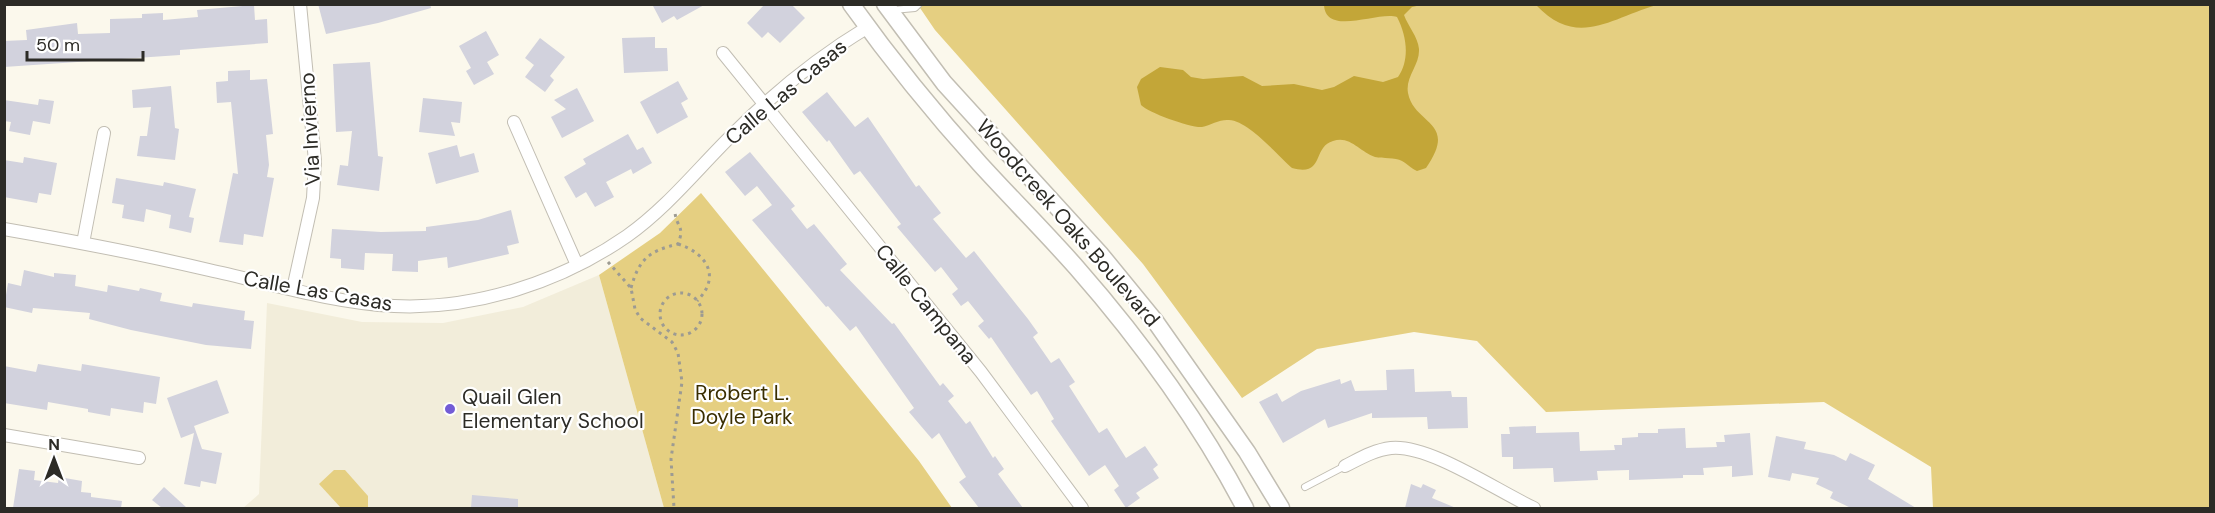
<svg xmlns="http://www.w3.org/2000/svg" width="2215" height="513" font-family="'DM Sans',sans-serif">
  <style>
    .built { fill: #f2edda }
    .green { fill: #e5cf81 }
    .water { fill: #c3a638 }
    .building { fill: #d2d2dd }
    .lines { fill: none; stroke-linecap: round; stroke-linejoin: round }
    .service-casing { stroke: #c2beb3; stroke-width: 8 }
    .minor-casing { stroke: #c2beb3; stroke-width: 14 }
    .secondary-casing { stroke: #c2beb3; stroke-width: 19 }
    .path { stroke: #9d9b92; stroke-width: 3; stroke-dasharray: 3 4.5; stroke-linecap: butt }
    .service { stroke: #fff; stroke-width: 6 }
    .minor { stroke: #fff; stroke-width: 12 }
    .secondary { stroke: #fff; stroke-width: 16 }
    .poi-dot { fill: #735cd6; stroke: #fff; stroke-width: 2 }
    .labels { text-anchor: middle; stroke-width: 4.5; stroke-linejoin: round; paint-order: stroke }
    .street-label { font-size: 21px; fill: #2c2b26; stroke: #fff }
    .park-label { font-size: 21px; fill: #3a2e00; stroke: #fff }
    .poi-label { font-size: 21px; fill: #2c2b26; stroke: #fff; text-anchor: start }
  </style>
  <rect width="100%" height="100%" fill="#fbf8ec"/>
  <polygon class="built" points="599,275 664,508 243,508 259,494 267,303 362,322 443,323 523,307"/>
  <g class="green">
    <polygon points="918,5 2210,5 2210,508 1933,508 1931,467 1824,402 1546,412 1477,341 1414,332 1317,349 1242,398 1143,264 935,30"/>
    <polygon points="701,193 919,461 952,508 664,508 599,275 660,233"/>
    <polygon points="334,470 345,470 368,496 368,508 341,508 319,484"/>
  </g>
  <g class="water">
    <path d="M1324,5H1421L1412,7L1404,15C1408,26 1418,37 1419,49C1420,65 1405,77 1408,93C1414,125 1459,121 1426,168L1417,171C1410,168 1408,164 1402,161C1395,157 1383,159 1375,157C1360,152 1350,135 1333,141C1312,147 1325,177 1292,168C1277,155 1249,121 1229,120C1220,119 1211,125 1202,127C1191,128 1149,113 1141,105L1137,87L1141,79L1160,67L1183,70L1191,77L1203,79L1243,76L1262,86L1294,84L1322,90L1334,87L1354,76L1383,82L1398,77C1410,60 1407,36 1397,17C1378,11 1326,37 1324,5Z"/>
    <path d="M1536,5H1657C1610,18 1578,49 1536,5Z"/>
  </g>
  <g class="building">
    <polygon points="318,4 430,4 431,8 378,23 326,34"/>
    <polygon points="652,4 706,4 677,20 674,16 662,23"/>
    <polygon points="765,4 791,4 805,18 780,43 768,32 762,38 747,23"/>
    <polygon points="254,5 255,20 267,19 268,43 180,50 180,55 4,67 4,41 27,40 26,30 77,23 78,34 110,33 110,19 142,18 142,14 163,13 163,20 198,17 197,10"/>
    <polygon points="486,31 499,55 487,62 494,74 474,85 466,71 471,68 459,46"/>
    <polygon points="655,37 655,48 667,48 668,71 624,73 622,38"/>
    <polygon points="540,38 565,57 550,76 554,80 545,92 525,77 534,65 525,58"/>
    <polygon points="370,62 378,156 383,157 379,191 337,185 340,165 348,166 352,131 336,132 333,64"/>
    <polygon points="250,70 250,80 267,79 273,134 266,135 269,165 267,177 274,178 263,237 244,234 243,245 219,242 233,173 238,174 231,102 217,103 216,82 228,81 228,71"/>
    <polygon points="678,81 688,99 681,103 688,117 657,134 640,102"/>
    <polygon points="171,86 175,128 179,129 175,160 137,156 140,136 147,136 151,107 133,108 132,90"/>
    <polygon points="577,88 594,121 562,138 551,117 566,109 554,100"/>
    <polygon points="827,92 855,127 868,117 916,187 919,185 941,213 933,219 966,258 974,251 1028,319 1038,333 1033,337 1051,363 1059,358 1075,382 1069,386 1099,433 1107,428 1126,458 1145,446 1158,465 1153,469 1159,478 1136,493 1140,498 1126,508 1114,490 1119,486 1105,465 1089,476 1051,421 1054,419 1037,391 1031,395 991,337 989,339 978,326 984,321 968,301 961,306 952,294 958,289 941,267 935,272 897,227 901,224 860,171 854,175 829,140 827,142 802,112"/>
    <polygon points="423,98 462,102 460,123 451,122 455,136 419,132"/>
    <polygon points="39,99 54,101 50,124 33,121 30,135 9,131 11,122 4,121 4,100 38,105"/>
    <polygon points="628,134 637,150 643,147 652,163 633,174 631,169 606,182 614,197 595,207 586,192 576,198 564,177 586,164 583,159"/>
    <polygon points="457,145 460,157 474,153 479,172 436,184 428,153"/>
    <polygon points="750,152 795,206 791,209 807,229 814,224 847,264 840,270 892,324 894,323 940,386 943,383 954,396 948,401 966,424 970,421 993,458 995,456 1004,469 998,474 1023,508 979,508 959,482 966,477 939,433 932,439 909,412 914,408 856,326 850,331 828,306 826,307 752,220 772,205 757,186 745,196 725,172"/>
    <polygon points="24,157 57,163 51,195 39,193 37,203 4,197 4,160 23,163"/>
    <polygon points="116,178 163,186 164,182 196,189 189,217 194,218 191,233 169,228 171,215 146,209 144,222 122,218 124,205 112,203"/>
    <polygon points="511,210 519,243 507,246 509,254 448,268 447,257 418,261 418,272 392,271 393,254 365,253 364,270 341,268 341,259 330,258 332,229 381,232 426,231 426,227 478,220"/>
    <polygon points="24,270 54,277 54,273 76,275 75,286 107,292 108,285 139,291 140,288 162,293 160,301 192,307 193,303 245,311 244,320 254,321 251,349 206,345 131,330 89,319 90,313 33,308 32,313 4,307 8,283 21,286"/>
    <polygon points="38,364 81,371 82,364 160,377 156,404 144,402 143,413 111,408 110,416 88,412 88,409 48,402 47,410 4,403 4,366 36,372"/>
    <polygon points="1414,369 1415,392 1451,391 1452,397 1467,397 1468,428 1428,429 1427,417 1372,418 1372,413 1328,428 1325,419 1283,443 1259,402 1277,393 1282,402 1301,391 1340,379 1341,384 1351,380 1355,391 1387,390 1386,370"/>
    <polygon points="217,380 229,413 194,426 202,449 222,453 216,484 201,481 200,487 184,484 194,433 181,438 167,398"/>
    <polygon points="1536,426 1536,433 1579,432 1580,451 1615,450 1614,445 1622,445 1622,438 1638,437 1638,433 1658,433 1658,429 1685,428 1686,448 1717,447 1716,442 1725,442 1724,435 1750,433 1753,475 1732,477 1732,466 1703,468 1704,475 1683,475 1683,478 1629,480 1629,470 1597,471 1598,480 1554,482 1553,468 1513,469 1513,457 1502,457 1501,434 1510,434 1509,427"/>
    <polygon points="1776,436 1806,442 1804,449 1834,455 1846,461 1850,453 1875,465 1868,479 1916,508 1851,508 1830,498 1833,492 1816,484 1819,478 1792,473 1790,481 1768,477"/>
    <polygon points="19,469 35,471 34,480 58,483 59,477 82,481 81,492 91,493 91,497 122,501 121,508 13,508"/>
    <polygon points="1411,484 1421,488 1423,484 1436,490 1432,498 1456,508 1405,508"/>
    <polygon points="164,487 187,508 162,508 152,500"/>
    <polygon points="472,495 518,499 518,508 471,508"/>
  </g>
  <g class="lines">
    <defs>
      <g id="service">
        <polyline points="893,10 915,8 919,4"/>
        <polyline points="1305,487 1345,466"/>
      </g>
      <g id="minor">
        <polyline points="723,53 981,372 1082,508"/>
        <polyline points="514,122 577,265"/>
        <path d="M4,229C73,241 141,254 209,270C269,283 332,303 394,306C475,310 561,282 627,236C668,207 699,167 735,132C774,93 820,56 868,27"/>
        <polyline points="83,243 104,133"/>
        <polyline points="293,289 313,198 315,161 300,4"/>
        <polyline points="4,435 139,458"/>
        <path d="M1345,466C1359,459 1374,450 1391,448C1429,444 1497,491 1534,508"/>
      </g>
      <g id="secondary">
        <path d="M851,4C891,60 934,113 980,164C1011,198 1045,232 1076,267C1141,341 1199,421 1245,508"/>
        <polyline points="885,4 944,83 1101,255 1155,321 1247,452 1281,508"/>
      </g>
    </defs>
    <use href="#service" class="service-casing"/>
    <use href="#minor" class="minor-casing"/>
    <use href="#secondary" class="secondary-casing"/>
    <g class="path">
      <path d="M678,244C706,253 722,276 697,301"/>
      <polyline points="608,262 631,288 635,309 640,318 672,342 678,353 682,382 671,459 674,508"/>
      <path d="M631,288C639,259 649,251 678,244C685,226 677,228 675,213"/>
      <circle cx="681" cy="314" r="21"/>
    </g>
    <use href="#service" class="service"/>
    <use href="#minor" class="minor"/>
    <use href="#secondary" class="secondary"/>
  </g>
  <circle class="poi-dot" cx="450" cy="409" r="6"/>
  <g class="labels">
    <g class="street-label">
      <text transform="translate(786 92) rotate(-40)" y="7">Calle Las Casas</text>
      <text transform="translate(310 129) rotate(-93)" y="7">Via Invierno</text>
      <text transform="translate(1068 223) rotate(49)" y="7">Woodcreek Oaks Boulevard</text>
      <text transform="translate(318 291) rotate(10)" y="7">Calle Las Casas</text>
      <text transform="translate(926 304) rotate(51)" y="7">Calle Campana</text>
    </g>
    <g class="park-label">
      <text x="742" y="400">Rrobert L.<tspan x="742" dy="24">Doyle Park</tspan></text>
    </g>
    <g class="poi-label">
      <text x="462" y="404">Quail Glen<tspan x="462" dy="24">Elementary School</tspan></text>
    </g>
  </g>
  <rect width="2215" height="513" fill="none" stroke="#2c2b26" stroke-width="12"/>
  <g transform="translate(54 459)" stroke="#ffffff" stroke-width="4.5" paint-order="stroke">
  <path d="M0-4.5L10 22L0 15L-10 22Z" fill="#2c2b26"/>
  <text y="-9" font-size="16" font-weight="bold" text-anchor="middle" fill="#2c2b26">N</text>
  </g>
  <path d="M27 51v9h116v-9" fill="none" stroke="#2c2b26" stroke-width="3"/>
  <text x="36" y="51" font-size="18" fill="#2c2b26" stroke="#ffffff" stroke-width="4.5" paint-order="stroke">50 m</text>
</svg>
